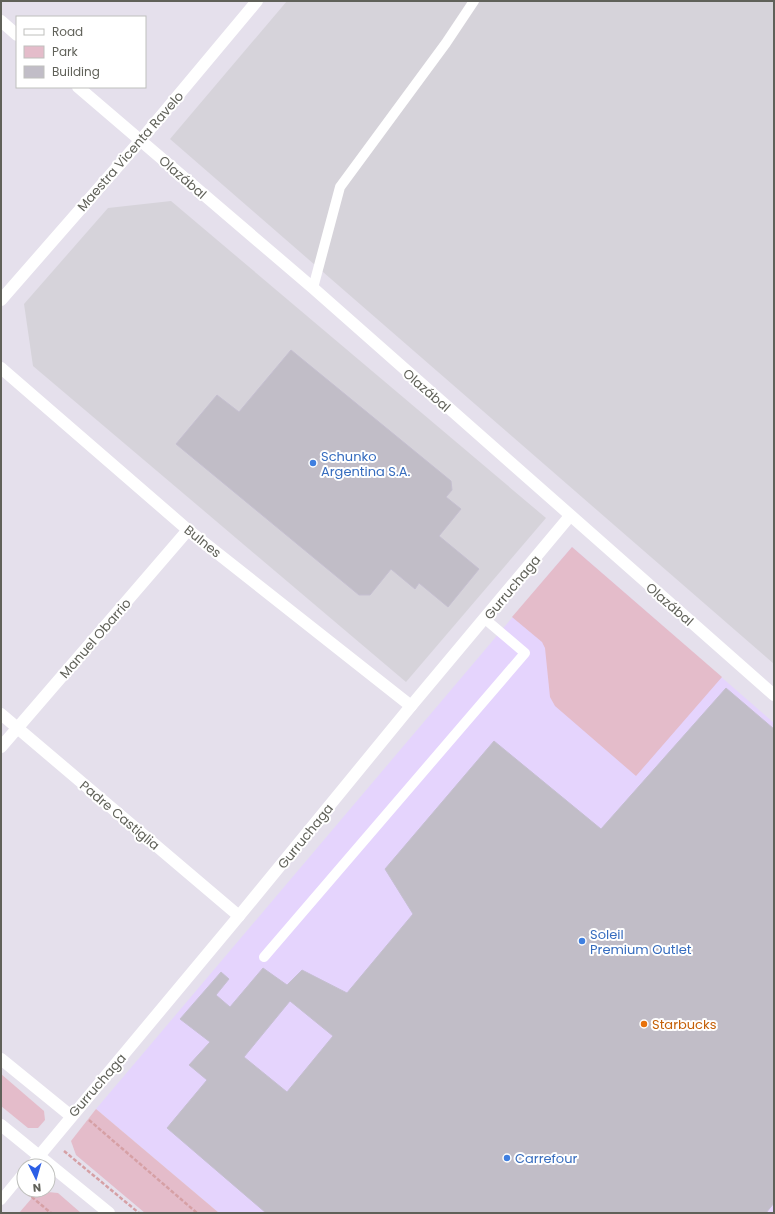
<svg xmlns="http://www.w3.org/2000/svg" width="775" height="1214" font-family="Poppins,sans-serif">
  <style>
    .commercial { fill: #e5d4fd }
    .industrial { fill: #d6d3da }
    .green { fill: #e4bcca }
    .building { fill: #c1bdc7; stroke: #c5bfd0; fill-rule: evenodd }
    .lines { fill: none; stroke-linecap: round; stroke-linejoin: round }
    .path { stroke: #d6a0a5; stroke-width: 2.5; stroke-dasharray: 4 2; stroke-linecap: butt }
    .lane { stroke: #fff; stroke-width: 10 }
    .street { stroke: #fff; stroke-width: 12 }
    .secondary { stroke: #fff; stroke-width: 12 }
    .shop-dot { fill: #3f7fe0; stroke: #fff; stroke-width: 1.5 }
    .food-dot { fill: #e8710a; stroke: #fff; stroke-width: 1.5 }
    .labels { text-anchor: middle; stroke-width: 4; stroke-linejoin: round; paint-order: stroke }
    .street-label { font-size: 13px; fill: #606159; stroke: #fff }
    .shop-label { font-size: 13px; fill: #366cbe; stroke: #fff; text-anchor: start }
    .food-label { font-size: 13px; fill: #c56008; stroke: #fff; text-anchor: start }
  </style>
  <rect width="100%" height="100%" fill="#e5e0ec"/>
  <polygon class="commercial" points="572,547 774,723 774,1213 219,1213 96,1109"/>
  <g class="industrial">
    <polygon points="287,1 774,1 774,664 170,139"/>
    <polygon points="171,201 546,518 406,682 33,366 24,304 108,208"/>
  </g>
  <g class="green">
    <polygon points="572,547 722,677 636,776 555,706 550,697 545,648 542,642 512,617"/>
    <polygon points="1,1074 44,1111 45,1120 38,1128 28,1128 1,1106"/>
    <polygon points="96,1109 219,1213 145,1213 76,1155 71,1141"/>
    <polygon points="38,1191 58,1193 81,1213 19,1213"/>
  </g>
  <g class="building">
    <polygon points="291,350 451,481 452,490 446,497 461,509 439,536 479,569 448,607 419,583 415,589 391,569 370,595 359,595 176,444 217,395 239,412"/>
    <path d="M726,688L774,729V1203L766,1213H266L167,1128L207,1080L189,1065L210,1042L180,1019L221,972L229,979L216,995L230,1007L263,968L287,985L302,970L347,993L413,914L385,869L494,741L601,829ZM290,1001L333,1036L287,1092L244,1057Z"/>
  </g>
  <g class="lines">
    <g class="path">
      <polyline points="89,1120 197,1213"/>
      <polyline points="64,1151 139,1213"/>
      <polyline points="27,1193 51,1213"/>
    </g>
    <g class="lane">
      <polyline points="313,288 340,187 446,43 474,1"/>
      <polyline points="264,957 525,653 485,619"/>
      <polyline points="30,1166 39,1156"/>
      <polyline points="1,1200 24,1172"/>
    </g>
    <g class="street">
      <polyline points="1,21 17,35"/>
      <polyline points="78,87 313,288 774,695"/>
      <polyline points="1,300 140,141 257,1"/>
      <polyline points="1,368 188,530 411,706"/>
      <polyline points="1,714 239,916"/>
      <polyline points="1,747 188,530"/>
      <polyline points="1,1059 71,1116"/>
      <polyline points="39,1156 239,916 411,706 570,516"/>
    </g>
    <polyline class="secondary" points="1,1125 109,1213"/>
  </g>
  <g class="shop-dot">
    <circle cx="313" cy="463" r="4"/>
    <circle cx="582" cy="941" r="4"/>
    <circle cx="507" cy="1158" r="4"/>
  </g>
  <circle class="food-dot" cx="644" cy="1024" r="4"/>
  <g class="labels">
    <g class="street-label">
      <text transform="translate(130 151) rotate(-49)" y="5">Maestra Vicenta Ravelo</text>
      <text transform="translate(183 177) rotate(41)" y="5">Olazábal</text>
      <text transform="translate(427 390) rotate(41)" y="5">Olazábal</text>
      <text transform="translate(203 541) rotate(39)" y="5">Bulnes</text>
      <text transform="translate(512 587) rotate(-50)" y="5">Gurruchaga</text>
      <text transform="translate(670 604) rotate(41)" y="5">Olazábal</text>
      <text transform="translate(95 638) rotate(-49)" y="5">Manuel Obarrio</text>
      <text transform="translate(120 815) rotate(40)" y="5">Padre Castiglia</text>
      <text transform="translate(305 836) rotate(-51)" y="5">Gurruchaga</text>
      <text transform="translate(97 1085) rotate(-49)" y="5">Gurruchaga</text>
    </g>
    <g class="shop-label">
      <text x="321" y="461">Schunko<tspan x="321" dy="15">Argentina S.A.</tspan></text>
      <text x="590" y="939">Soleil<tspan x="590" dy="15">Premium Outlet</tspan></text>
      <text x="515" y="1163">Carrefour</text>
    </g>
    <g class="food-label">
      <text x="652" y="1029">Starbucks</text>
    </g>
  </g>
  <rect width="775" height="1214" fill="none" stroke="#606159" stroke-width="4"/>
  <rect x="16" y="16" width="130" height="72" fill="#ffffff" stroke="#bfc0bd"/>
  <rect x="24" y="29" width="20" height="6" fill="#ffffff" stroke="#bfc0bd"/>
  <text x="52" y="36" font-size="12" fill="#606159">Road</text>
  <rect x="24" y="46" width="20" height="12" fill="#e4bcca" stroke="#bfc0bd"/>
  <text x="52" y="56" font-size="12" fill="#606159">Park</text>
  <rect x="24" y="66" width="20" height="12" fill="#c1bdc7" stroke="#bfc0bd"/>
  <text x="52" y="76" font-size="12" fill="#606159">Building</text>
  <g transform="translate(36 1178) rotate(175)"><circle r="19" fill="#ffffff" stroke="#bfc0bd"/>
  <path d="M0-3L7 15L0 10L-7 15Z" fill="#2c5fe6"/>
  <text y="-6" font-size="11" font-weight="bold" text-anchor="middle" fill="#606159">N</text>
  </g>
</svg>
